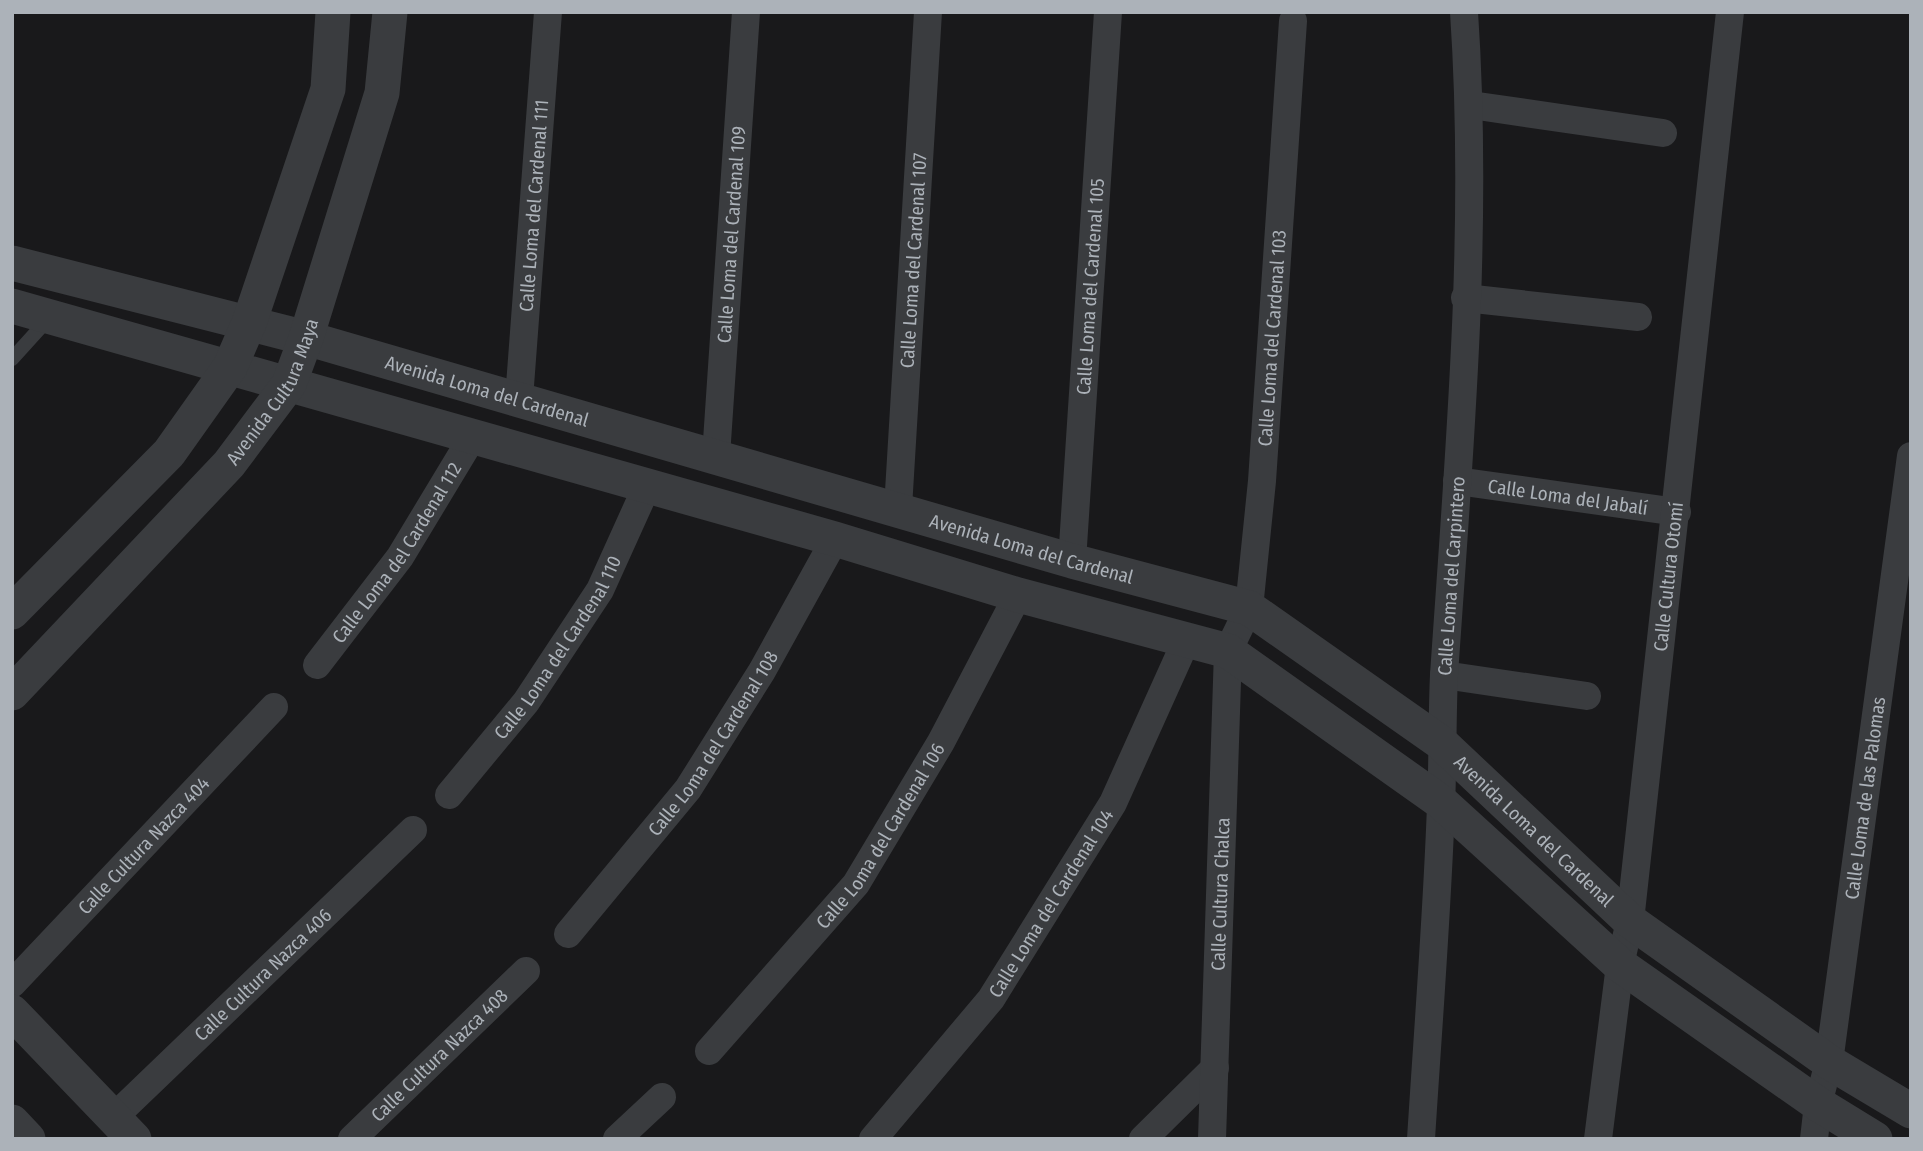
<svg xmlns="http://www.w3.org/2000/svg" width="1923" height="1151" font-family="'Fira Sans Condensed',sans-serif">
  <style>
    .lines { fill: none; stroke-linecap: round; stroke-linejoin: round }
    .service { stroke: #3a3c3f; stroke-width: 14 }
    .minor { stroke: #3a3c3f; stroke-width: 28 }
    .tertiary { stroke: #3a3c3f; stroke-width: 35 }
    .labels { text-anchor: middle; stroke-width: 5; stroke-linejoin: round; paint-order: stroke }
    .street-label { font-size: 19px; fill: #acb2b9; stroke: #141416 }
  </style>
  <rect width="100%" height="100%" fill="#19191b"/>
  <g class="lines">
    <polyline class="service" points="12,359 50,317"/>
    <g class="minor">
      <polyline points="1471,105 1663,133"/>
      <polyline points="1465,298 1638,317"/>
      <path id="s1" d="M519,399L548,12"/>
      <path id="s2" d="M716,456L746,12"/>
      <path id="s3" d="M1457,481L1677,512"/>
      <path id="s4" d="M898,508L928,12"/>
      <path id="s5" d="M1072,561L1108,12"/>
      <path id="s6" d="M317,665L400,557L473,436"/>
      <polyline points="1444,675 1587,696"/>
      <path id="s7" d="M449,795L526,702L600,590L647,486"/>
      <path id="s8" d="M568,934L688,789L762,671L835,539"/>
      <path id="s9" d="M12,984L274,707"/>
      <path id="s10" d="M709,1051L856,884L941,742L1018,595"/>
      <path id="s11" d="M114,1117L413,830"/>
      <path id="s12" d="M352,1139L526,971"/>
      <polyline points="617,1139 662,1097"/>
      <path id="s13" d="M873,1139L991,999L1113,803L1186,641"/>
      <polyline points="1143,1139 1215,1068"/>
      <path id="s14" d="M1212,1139L1228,651L1249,608L1262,481L1293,21"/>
      <path id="s15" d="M1421,1139C1428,1028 1437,916 1441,805C1443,761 1442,718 1444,675C1459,455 1479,232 1464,12"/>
      <path id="s16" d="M1598,1139L1620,965L1630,921L1730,12"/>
      <path id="s17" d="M1814,1139L1818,1104L1829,1062L1911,456"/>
    </g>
    <g class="tertiary">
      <path id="s18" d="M12,263L306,338L1072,561L1249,608L1440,742L1630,921L1829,1062L1911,1111"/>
      <polyline points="12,306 835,539 1018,595 1228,651 1441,802 1620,965 1818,1104 1875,1139"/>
      <polyline points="12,612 169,453 230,367 249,323 328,89 333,12"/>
      <path id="s19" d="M12,693L229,464L289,384L306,338L382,93L390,12"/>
      <polyline points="12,1012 134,1139"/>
      <polyline points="12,1122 28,1139"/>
    </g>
  </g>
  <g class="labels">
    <g class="street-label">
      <text dy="7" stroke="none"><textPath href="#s1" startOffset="194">Calle Loma del Cardenal 111</textPath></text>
      <text dy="7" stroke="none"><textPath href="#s2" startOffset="222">Calle Loma del Cardenal 109</textPath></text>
      <text dy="7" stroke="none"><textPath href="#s4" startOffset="248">Calle Loma del Cardenal 107</textPath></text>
      <text dy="7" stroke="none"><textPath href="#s5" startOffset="275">Calle Loma del Cardenal 105</textPath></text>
      <text dy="7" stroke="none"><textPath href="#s14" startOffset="807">Calle Loma del Cardenal 103</textPath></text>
      <text dy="7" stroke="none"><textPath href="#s19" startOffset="401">Avenida Cultura Maya</textPath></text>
      <text dy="7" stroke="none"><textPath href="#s18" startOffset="492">Avenida Loma del Cardenal</textPath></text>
      <text dy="7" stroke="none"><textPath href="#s3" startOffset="112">Calle Loma del Jabalí</textPath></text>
      <text dy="7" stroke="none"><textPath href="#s18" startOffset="1059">Avenida Loma del Cardenal</textPath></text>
      <text dy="7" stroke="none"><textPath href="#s6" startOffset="138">Calle Loma del Cardenal 112</textPath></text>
      <text dy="7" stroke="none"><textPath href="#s15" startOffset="564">Calle Loma del Carpintero</textPath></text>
      <text dy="7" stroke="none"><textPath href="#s16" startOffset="567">Calle Cultura Otomí</textPath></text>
      <text dy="7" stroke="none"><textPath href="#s7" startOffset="184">Calle Loma del Cardenal 110</textPath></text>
      <text dy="7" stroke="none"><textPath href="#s8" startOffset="240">Calle Loma del Cardenal 108</textPath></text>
      <text dy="7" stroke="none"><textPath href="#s17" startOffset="345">Calle Loma de las Palomas</textPath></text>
      <text dy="7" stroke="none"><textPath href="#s18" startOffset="1647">Avenida Loma del Cardenal</textPath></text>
      <text dy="7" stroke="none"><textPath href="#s10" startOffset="276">Calle Loma del Cardenal 106</textPath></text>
      <text dy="7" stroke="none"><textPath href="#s9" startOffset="191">Calle Cultura Nazca 404</textPath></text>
      <text dy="7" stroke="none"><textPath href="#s14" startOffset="245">Calle Cultura Chalca</textPath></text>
      <text dy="7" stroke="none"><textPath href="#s13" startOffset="296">Calle Loma del Cardenal 104</textPath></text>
      <text dy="7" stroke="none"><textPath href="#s11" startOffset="206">Calle Cultura Nazca 406</textPath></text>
      <text dy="7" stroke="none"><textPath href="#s12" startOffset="121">Calle Cultura Nazca 408</textPath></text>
    </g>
  </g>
  <rect width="1923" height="1151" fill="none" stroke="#acb2b9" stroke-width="28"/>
</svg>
